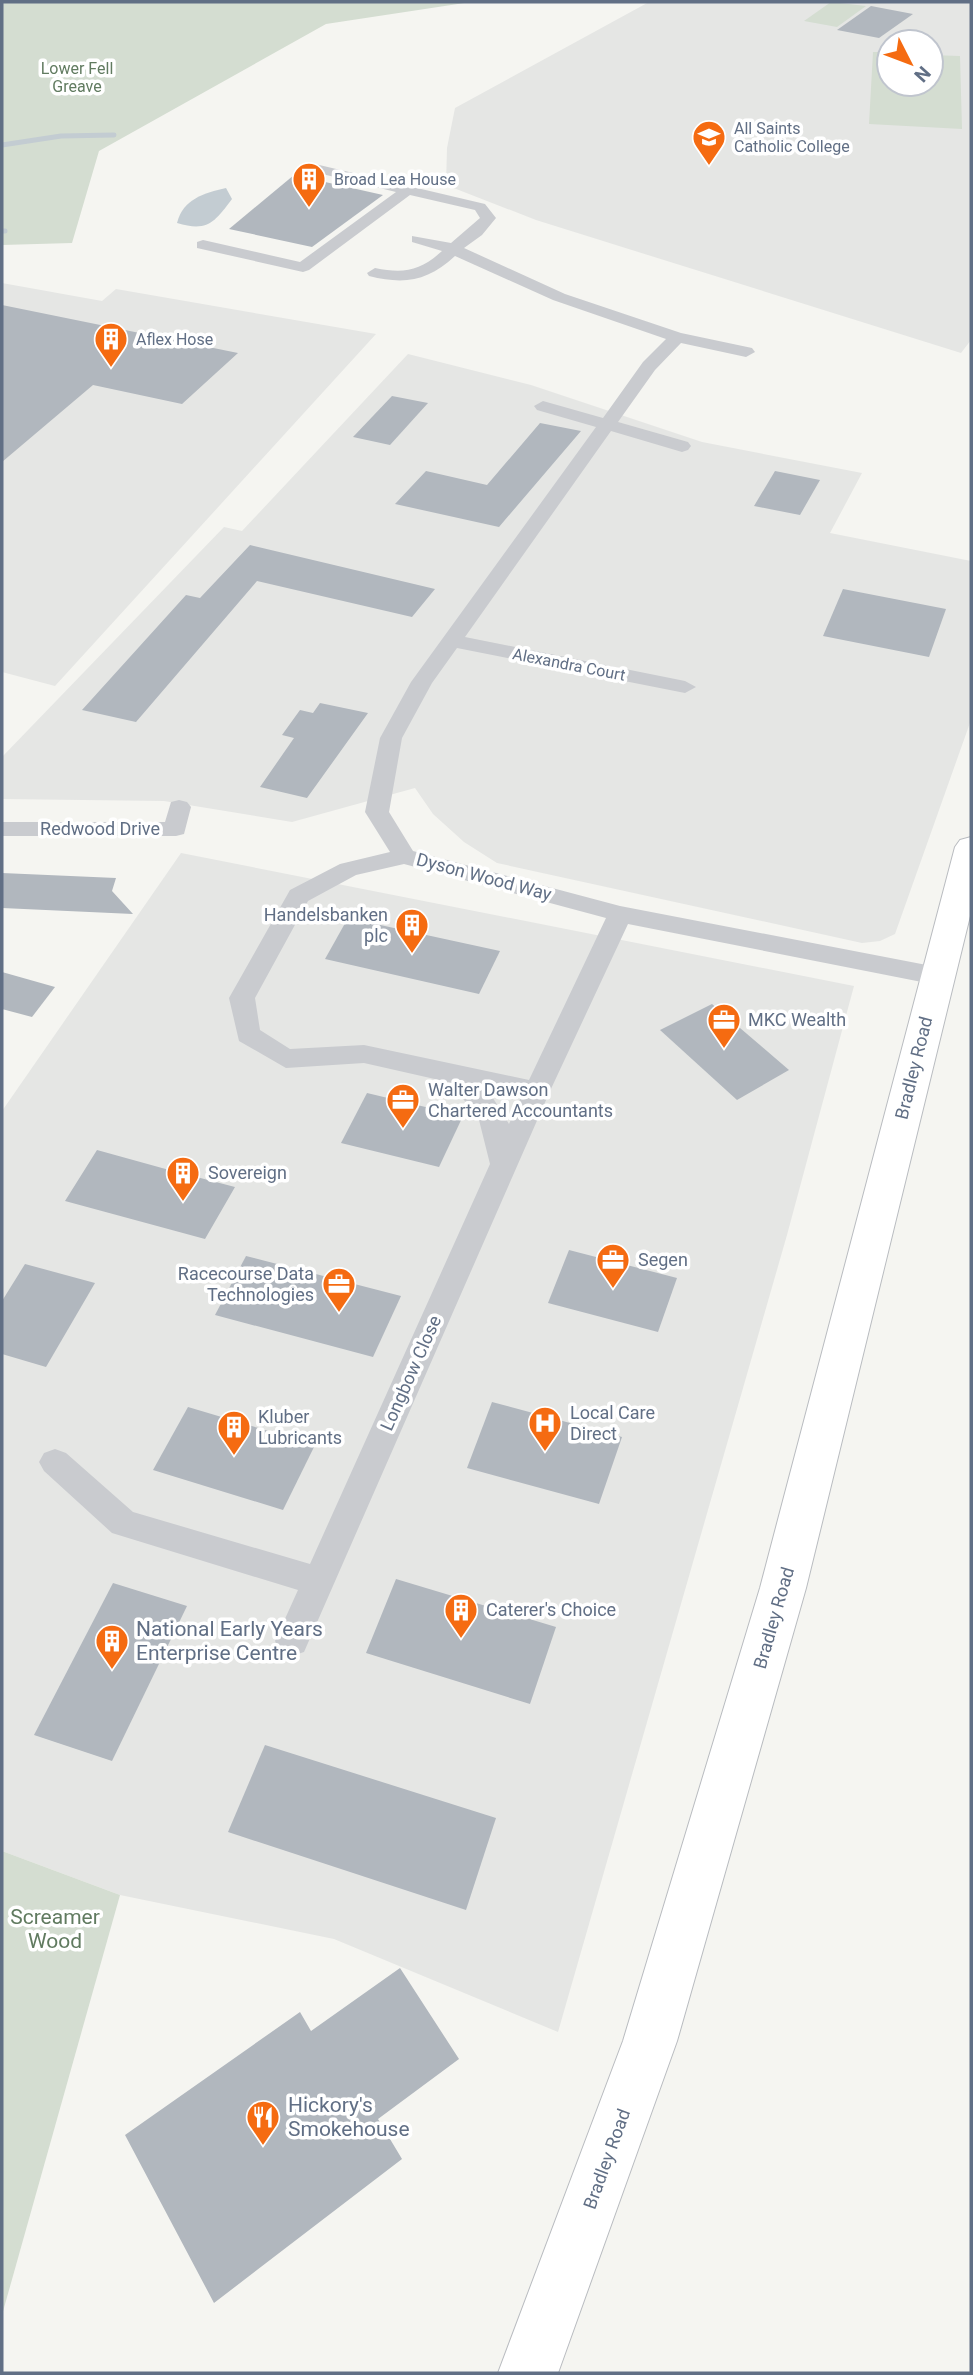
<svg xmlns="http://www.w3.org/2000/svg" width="973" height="2375" font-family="Roboto,sans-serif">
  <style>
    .built { fill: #e5e6e4; fill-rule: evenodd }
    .green { fill: #d4ddd1 }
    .water { fill: #c3ccd2 }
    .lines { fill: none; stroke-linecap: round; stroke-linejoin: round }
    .stream { stroke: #c3ccd2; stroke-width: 5 }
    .building { fill: #b1b7be }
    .primary-casing { stroke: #b9bcc0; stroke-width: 2 }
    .street { fill: #c9cbcf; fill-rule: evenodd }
    .primary { fill: #fff; fill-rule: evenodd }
    .labels { text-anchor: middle; stroke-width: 7; stroke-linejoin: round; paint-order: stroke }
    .far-park-label { font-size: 16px; fill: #617b60; stroke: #fff }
    .far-poi-label { font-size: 16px; fill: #616f85; stroke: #fff; text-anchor: start }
    .far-street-label { font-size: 16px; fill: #616f85; stroke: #fff }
    .street-label { font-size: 18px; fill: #616f85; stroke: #fff }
    .poi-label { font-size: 18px; fill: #616f85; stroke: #fff; text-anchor: start }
    .near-poi-label { font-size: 21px; fill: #616f85; stroke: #fff; text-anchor: start }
    .near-park-label { font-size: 21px; fill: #617b60; stroke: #fff }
  </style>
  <rect width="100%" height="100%" fill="#f5f5f1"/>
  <g class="built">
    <path d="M649,2H971V340L961,353L536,220L446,185L447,148L455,108ZM889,42H931V84H889Z"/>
    <polygon points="2,283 102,301 116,289 376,334 55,686 2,672"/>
    <polygon points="408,354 531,385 702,442 862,473 830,533 971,561 971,720 895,934 880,941 862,943 497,863 464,842 433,814 415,788 292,822 164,801 2,799 2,757 224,527 242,531"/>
    <polygon points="181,853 854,986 787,1235 558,2032 334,1939 120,1895 2,1851 2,1111"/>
  </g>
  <g class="green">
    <polygon points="2,2 471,2 326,24 99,151 72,243 2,245"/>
    <polygon points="831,2 866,6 837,27 804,21"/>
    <polygon points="873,52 889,52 889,84 931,84 931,55 960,56 962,129 869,124"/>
    <polygon points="2,1851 120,1895 2,2315"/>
  </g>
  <path class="water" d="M226,188L232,199C214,223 207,232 177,223C183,199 204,193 226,188Z"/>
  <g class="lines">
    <g class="stream">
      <polyline points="2,145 61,136 114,135"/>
      <polyline points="2,231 5,231"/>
    </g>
  </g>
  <g class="building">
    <polygon points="871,6 913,14 879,38 837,30"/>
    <polygon points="294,175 383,195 312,247 229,229"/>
    <polygon points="2,305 238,353 182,404 93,385 2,462"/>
    <polygon points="392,396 428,403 390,445 353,437"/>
    <polygon points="540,423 581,431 499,527 395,504 426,471 487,485"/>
    <polygon points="775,471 820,480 800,515 754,506"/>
    <polygon points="250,545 435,589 412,617 257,581 136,722 82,710 186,595 200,598"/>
    <polygon points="843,589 946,609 929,657 823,636"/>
    <polygon points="320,703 368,713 307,798 260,787 294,738 282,735 300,710 313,713"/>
    <polygon points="2,873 116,878 112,891 133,914 2,908"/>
    <polygon points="348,918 500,951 479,994 325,959"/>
    <polygon points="2,972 55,987 32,1017 2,1009"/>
    <polygon points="712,1004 789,1070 737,1100 660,1030"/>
    <polygon points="367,1093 463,1116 439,1167 341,1143"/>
    <polygon points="97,1150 162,1168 235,1187 205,1239 65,1201"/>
    <polygon points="569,1250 677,1278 658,1332 548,1303"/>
    <polygon points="246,1256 401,1296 373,1357 215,1315"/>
    <polygon points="25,1264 95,1283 46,1367 2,1354 2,1301"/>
    <polygon points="492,1402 622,1437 599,1504 467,1468"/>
    <polygon points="188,1407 315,1445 283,1510 153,1470"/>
    <polygon points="396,1579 556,1627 530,1704 366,1653"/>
    <polygon points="113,1583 187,1606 112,1761 34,1735"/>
    <polygon points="265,1745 496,1818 466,1910 228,1832"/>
    <polygon points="400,1968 459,2059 378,2119 402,2159 214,2303 125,2135 300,2012 311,2031"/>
  </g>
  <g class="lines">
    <defs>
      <polygon id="primary" points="971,837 971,912 806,1588 677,2041 558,2373 498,2373 623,2041 760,1588 955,847 960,840"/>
    </defs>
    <use href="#primary" class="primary-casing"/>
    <g class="street">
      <path d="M315,164L485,204L496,218L482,235L464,248L565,294L681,333L752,348L755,352L746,357L681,343L655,370L618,422L688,442L691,446L688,450L682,452L611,431L465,637L685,681L696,687L685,693L457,648L432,683L402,738L389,812L413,851L620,906L937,967L946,970L950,976L946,982L937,985L628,924L550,1091L304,1652L292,1656L280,1652L275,1641L298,1590L112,1533L44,1471L39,1462L44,1453L55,1449L66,1453L133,1512L310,1564L490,1164L478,1116L448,1082L364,1063L286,1068L239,1041L229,998L290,890L340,864L390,852L365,812L380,738L411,682L596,427L537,410L534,406L543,401L603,418L643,362L666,339L553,300L455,256C428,281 405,285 369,276L367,273L375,268C404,274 420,271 442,251L412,242V236L451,243L480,218L475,210L410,195L309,270L303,272L197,248V242L203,240L300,262L396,192L310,171L308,168ZM404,864L606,918L529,1080L364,1045L290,1049L260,1030L255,998L308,901L356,875ZM488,1090L521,1097L509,1124Z"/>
      <polygon points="179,800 187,802 191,807 184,834 176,836 2,836 2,822 165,822 171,802"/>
    </g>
    <use href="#primary" class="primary"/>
  </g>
  <defs>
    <symbol id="school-pin" viewBox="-11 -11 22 30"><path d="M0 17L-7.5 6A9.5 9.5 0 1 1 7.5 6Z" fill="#f56b11" stroke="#fff"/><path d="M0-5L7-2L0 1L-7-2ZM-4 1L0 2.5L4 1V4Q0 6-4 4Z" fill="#fff"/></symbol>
    <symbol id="building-pin" viewBox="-11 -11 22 30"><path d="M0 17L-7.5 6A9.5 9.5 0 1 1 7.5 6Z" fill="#f56b11" stroke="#fff"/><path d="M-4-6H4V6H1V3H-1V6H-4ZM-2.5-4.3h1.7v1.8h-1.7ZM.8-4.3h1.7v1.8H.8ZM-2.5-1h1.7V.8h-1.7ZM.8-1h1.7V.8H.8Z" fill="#fff"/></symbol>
    <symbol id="office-pin" viewBox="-11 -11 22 30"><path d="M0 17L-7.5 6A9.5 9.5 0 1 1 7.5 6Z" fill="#f56b11" stroke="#fff"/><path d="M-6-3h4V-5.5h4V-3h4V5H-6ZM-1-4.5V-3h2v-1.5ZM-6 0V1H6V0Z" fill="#fff"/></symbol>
    <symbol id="hospital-pin" viewBox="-11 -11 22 30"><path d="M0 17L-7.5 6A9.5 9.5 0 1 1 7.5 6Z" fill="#f56b11" stroke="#fff"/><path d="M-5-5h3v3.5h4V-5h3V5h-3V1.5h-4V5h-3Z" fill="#fff"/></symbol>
    <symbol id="restaurant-pin" viewBox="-11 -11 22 30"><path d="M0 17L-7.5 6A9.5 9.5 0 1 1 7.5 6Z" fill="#f56b11" stroke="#fff"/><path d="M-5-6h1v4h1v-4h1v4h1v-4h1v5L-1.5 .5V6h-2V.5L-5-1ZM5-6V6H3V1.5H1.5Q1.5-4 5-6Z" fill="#fff"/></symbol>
  </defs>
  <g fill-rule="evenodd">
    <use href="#school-pin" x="690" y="118" width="38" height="52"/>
    <use href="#building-pin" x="290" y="160" width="38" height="52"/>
    <use href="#building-pin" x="92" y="320" width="38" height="52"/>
    <use href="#building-pin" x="393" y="906" width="38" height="52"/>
    <use href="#office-pin" x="705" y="1001" width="38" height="52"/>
    <use href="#office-pin" x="384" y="1081" width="38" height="52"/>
    <use href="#building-pin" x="164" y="1154" width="38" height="52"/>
    <use href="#office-pin" x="594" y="1241" width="38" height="52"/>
    <use href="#office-pin" x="320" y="1265" width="38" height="52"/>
    <use href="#hospital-pin" x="526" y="1404" width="38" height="52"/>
    <use href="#building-pin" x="215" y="1408" width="38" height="52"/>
    <use href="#building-pin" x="442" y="1591" width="38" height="52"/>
    <use href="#building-pin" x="93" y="1622" width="38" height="52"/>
    <use href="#restaurant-pin" x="244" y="2098" width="38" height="52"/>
  </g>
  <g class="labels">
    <g class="far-park-label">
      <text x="77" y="74">Lower Fell<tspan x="77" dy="18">Greave</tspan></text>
    </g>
    <g class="far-poi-label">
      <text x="734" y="134">All Saints<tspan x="734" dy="18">Catholic College</tspan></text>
      <text x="334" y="185">Broad Lea House</text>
      <text x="136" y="345">Aflex Hose</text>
    </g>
    <g class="far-street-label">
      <text transform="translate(569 664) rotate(11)" y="6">Alexandra Court</text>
    </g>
    <g class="street-label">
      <text x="100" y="835">Redwood Drive</text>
      <text transform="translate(484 877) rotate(15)" y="6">Dyson Wood Way</text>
      <text transform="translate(914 1068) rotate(-76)" y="6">Bradley Road</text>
      <text transform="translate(411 1373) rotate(-66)" y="6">Longbow Close</text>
      <text transform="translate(774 1618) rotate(-74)" y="6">Bradley Road</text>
      <text transform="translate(607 2159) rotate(-70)" y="6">Bradley Road</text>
    </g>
    <g class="poi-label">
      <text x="388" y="921" text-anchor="end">Handelsbanken<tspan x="388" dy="21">plc</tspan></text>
      <text x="748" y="1026">MKC Wealth</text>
      <text x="428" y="1096">Walter Dawson<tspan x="428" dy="21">Chartered Accountants</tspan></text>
      <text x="208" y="1179">Sovereign</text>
      <text x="638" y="1266">Segen</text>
      <text x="314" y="1280" text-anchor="end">Racecourse Data<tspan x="314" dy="21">Technologies</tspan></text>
      <text x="570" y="1419">Local Care<tspan x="570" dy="21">Direct</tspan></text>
      <text x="258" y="1423">Kluber<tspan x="258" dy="21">Lubricants</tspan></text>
      <text x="486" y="1616">Caterer's Choice</text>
    </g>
    <g class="near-poi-label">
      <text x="136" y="1636">National Early Years<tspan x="136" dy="24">Enterprise Centre</tspan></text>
      <text x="288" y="2112">Hickory's<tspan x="288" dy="24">Smokehouse</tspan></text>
    </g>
    <g class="near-park-label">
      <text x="55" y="1924">Screamer<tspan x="55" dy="24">Wood</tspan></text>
    </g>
  </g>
  <rect width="973" height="2375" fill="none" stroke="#616f85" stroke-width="7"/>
  <g transform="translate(910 63) rotate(132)"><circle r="33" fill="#ffffff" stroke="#c0c5ce" stroke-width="2"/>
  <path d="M0-5L12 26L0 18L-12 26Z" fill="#f56b11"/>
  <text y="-10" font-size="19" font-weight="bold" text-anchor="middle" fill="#616f85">N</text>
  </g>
</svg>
